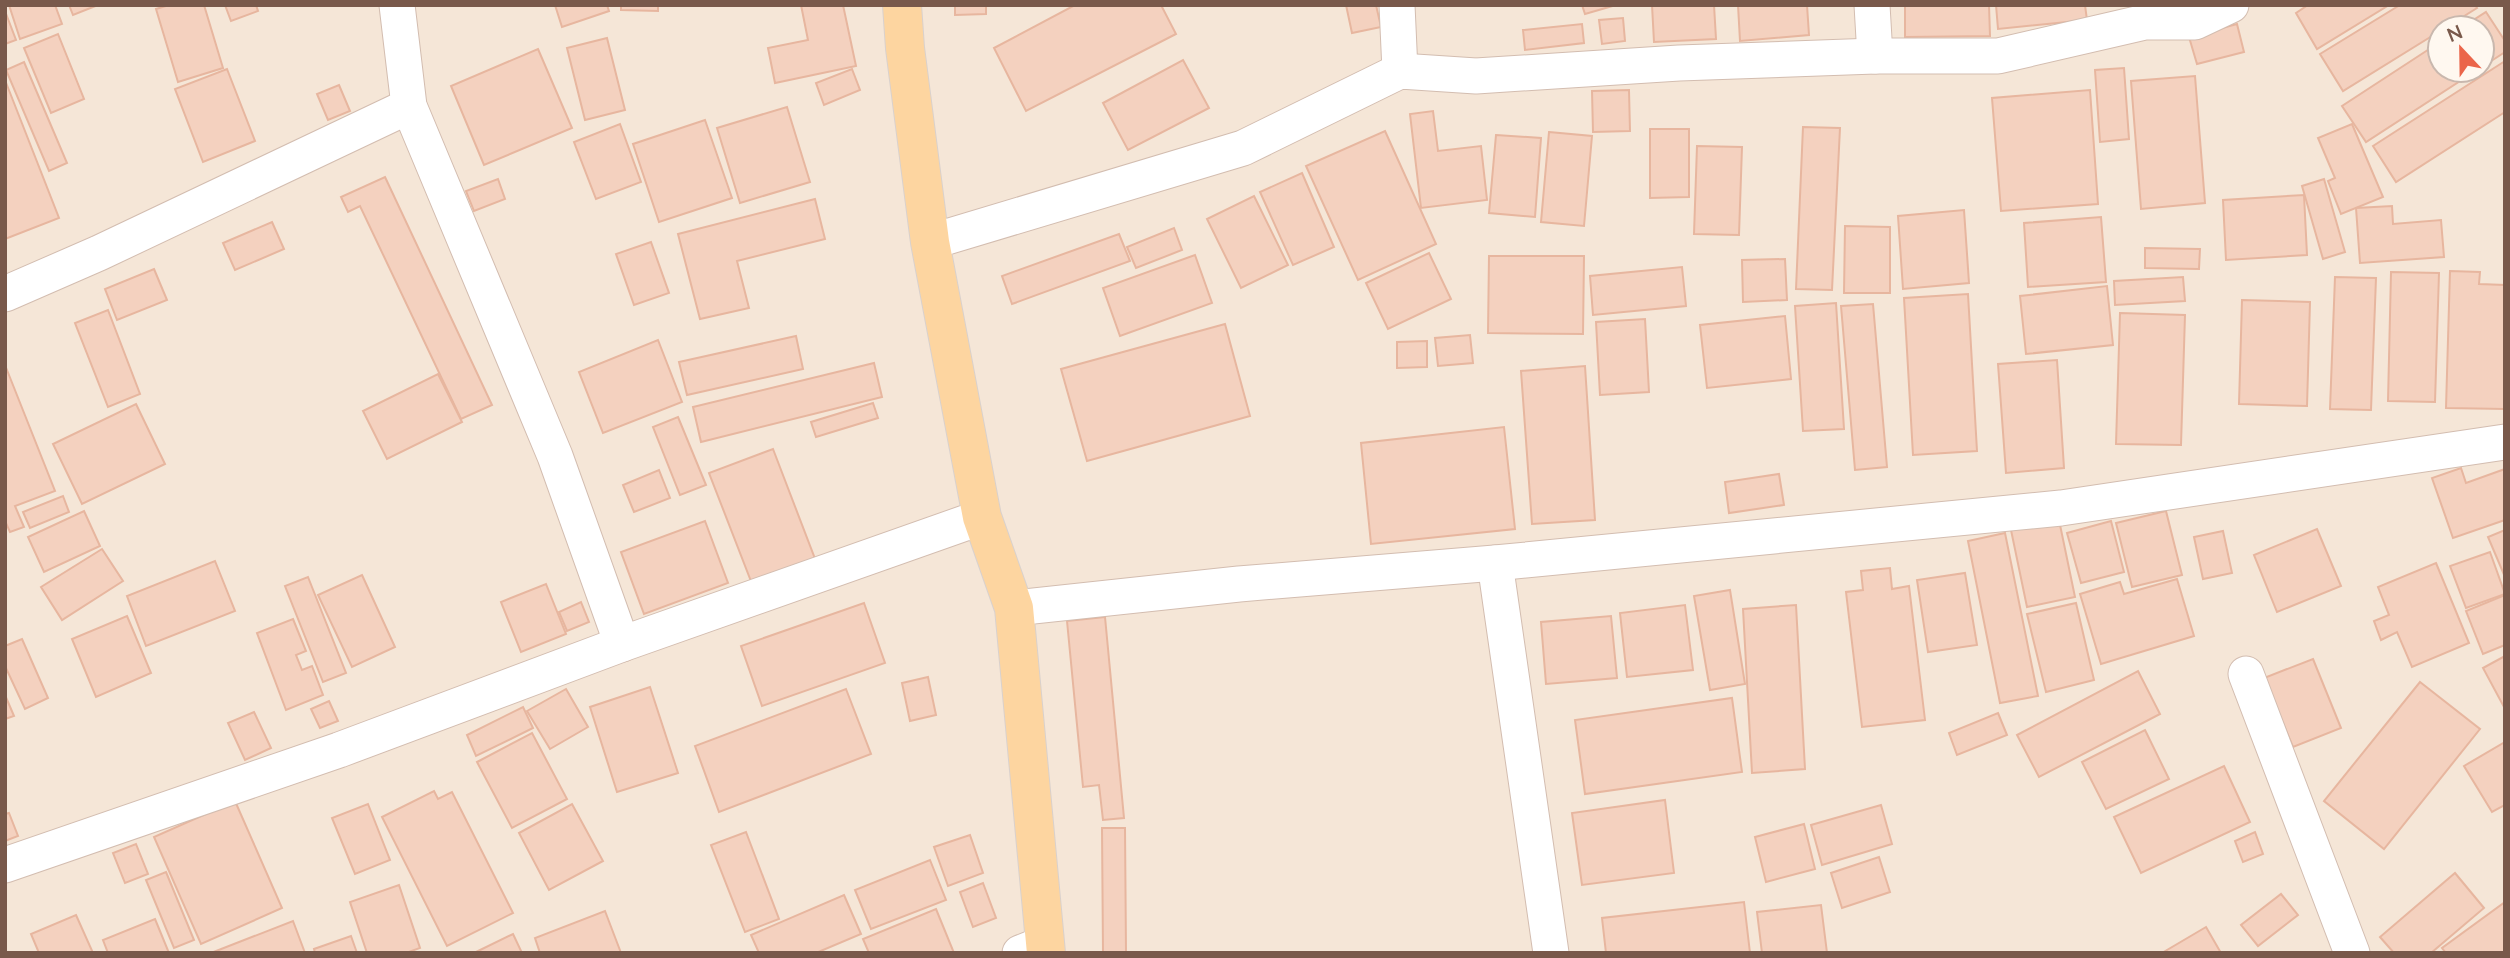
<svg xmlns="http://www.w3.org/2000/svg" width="2510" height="958" font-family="Lato,sans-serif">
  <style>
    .residential { fill: #f5e6d7; fill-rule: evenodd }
    .building { fill: #f4d1bf; stroke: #e7b69f; stroke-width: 2 }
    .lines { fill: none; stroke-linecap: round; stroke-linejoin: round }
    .minor-casing { stroke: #d3bdb0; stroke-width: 37 }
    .major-casing { stroke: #d9d1cd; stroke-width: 40 }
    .minor { stroke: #fff; stroke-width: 35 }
    .major { stroke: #fdd5a0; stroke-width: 38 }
  </style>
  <rect width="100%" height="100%" fill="#fdf4e9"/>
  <path class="residential" d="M5,5H2505V953H5ZM2440,28H2482V70H2440Z"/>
  <g class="building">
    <polygon points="9,5 55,5 62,24 20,39"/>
    <polygon points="69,5 98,5 73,15"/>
    <polygon points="169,5 204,5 223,68 178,82 156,9"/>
    <polygon points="225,5 256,5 258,11 231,21"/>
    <polygon points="555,5 607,5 609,11 562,27"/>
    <polygon points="621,5 658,5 658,11 621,10"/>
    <polygon points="801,5 843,5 856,66 775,83 768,48 808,40"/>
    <polygon points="955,5 986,5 986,14 955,15"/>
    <polygon points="1075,5 1161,5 1176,34 1026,111 994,48"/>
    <polygon points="1346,5 1376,5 1381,27 1352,33"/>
    <polygon points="1582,5 1616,5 1585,14"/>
    <polygon points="1652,5 1714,5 1716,39 1654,42"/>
    <polygon points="1738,5 1807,5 1809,35 1740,41"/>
    <polygon points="1905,5 1989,5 1990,36 1905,37"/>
    <polygon points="1996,5 2085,5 2087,20 1998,29"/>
    <polygon points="2308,5 2389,5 2317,49 2296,13"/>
    <polygon points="2400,5 2475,5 2477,8 2445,28 2440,28 2440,31 2343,91 2320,54"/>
    <polygon points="5,11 16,40 5,44"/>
    <polygon points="2486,12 2505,41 2505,52 2482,67 2482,28 2461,28"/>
    <polygon points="1623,18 1625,41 1602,44 1599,20"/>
    <polygon points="1582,24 1584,43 1525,50 1523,30"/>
    <polygon points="2237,24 2244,52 2197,64 2189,37"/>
    <polygon points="58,34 84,99 51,113 24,48"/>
    <polygon points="607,38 625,110 585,120 567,48"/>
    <polygon points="2440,42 2440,70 2477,70 2366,142 2342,106"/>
    <polygon points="538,49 572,128 484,165 451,86"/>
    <polygon points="1183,60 1209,108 1128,150 1103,103"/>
    <polygon points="2505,61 2505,112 2396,182 2373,146"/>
    <polygon points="24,62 67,163 49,171 6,70"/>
    <polygon points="2124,68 2129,139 2100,142 2095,70"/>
    <polygon points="227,69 255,141 203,162 175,89"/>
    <polygon points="852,69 860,90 824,105 816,83"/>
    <polygon points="2195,76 2205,203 2141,209 2131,81"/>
    <polygon points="5,80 59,218 5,239"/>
    <polygon points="339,85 350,111 328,120 317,94"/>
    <polygon points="1629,90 1630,131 1593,132 1592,91"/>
    <polygon points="2090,90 2098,204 2001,211 1992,98"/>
    <polygon points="787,107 810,182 740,203 717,128"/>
    <polygon points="1433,111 1438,151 1481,146 1487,200 1421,208 1410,114"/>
    <polygon points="705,120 732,198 659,222 633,144"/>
    <polygon points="620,124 641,182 596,199 574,142"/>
    <polygon points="2352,124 2383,197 2341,214 2328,181 2335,178 2318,138"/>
    <polygon points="1803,127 1840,128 1832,290 1796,289"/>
    <polygon points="1650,129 1689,129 1689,197 1650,198"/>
    <polygon points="1385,131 1436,244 1358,280 1306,166"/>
    <polygon points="1549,132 1592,136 1584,226 1541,222"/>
    <polygon points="1496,135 1541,138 1535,217 1489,213"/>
    <polygon points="1697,146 1742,147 1739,235 1694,234"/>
    <polygon points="1302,173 1334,247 1293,265 1260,192"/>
    <polygon points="385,177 492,405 461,419 360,206 348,212 341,197"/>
    <polygon points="498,179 505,199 474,211 466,191"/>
    <polygon points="2324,179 2345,252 2323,259 2302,186"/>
    <polygon points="2304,195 2307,255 2226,260 2223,200"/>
    <polygon points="1254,196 1288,265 1241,288 1207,219"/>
    <polygon points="815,199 825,239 737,261 749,308 700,319 678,234"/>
    <polygon points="2392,206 2393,224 2441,220 2444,257 2360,263 2356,208"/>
    <polygon points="1964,210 1969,283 1903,289 1898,216"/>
    <polygon points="2101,217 2106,282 2028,287 2024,223"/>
    <polygon points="272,222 284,249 235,270 223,243"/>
    <polygon points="1845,226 1890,227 1890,293 1844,293"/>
    <polygon points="1174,228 1182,250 1136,268 1127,247"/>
    <polygon points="1119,234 1130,261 1012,304 1002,276"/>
    <polygon points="651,242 669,293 634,305 616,254"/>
    <polygon points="2145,248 2200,249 2199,269 2145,268"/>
    <polygon points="1429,253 1451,299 1388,329 1366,283"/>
    <polygon points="1195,255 1212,303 1120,336 1103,288"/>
    <polygon points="1489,256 1584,256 1583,334 1488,333"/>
    <polygon points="1785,259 1787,300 1743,302 1742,260"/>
    <polygon points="1682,267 1686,306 1593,315 1590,276"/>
    <polygon points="154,269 167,300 117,320 105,289"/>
    <polygon points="2450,271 2480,272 2479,284 2505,285 2505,409 2446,408"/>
    <polygon points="2391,272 2439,273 2435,402 2388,401"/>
    <polygon points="2183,277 2185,301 2115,305 2114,281"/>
    <polygon points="2335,277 2376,278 2371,410 2330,409"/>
    <polygon points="2107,286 2113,345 2026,354 2020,296"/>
    <polygon points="1968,294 1977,451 1913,455 1904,298"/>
    <polygon points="2242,300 2310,302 2307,406 2239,404"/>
    <polygon points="1836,303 1844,429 1803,431 1795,306"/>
    <polygon points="1873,304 1887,467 1855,470 1841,306"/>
    <polygon points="108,310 140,394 108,407 75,323"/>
    <polygon points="2120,313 2185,315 2181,445 2116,444"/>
    <polygon points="1785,316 1791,379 1707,388 1700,325"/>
    <polygon points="1645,319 1649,392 1600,395 1596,322"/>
    <polygon points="1225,324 1250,416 1087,461 1061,369"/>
    <polygon points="1470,335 1473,363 1438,366 1435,338"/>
    <polygon points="796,336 803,369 687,395 679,362"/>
    <polygon points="658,340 682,402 603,433 579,372"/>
    <polygon points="1427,341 1427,367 1397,368 1397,342"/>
    <polygon points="2057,360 2064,468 2006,473 1998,364"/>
    <polygon points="874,363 882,397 701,442 693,407"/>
    <polygon points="5,365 55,491 15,506 24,527 10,532 5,521"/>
    <polygon points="1585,366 1595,520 1532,524 1521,371"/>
    <polygon points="438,374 462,422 387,459 363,411"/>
    <polygon points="873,403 878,418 816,437 811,422"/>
    <polygon points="136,404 165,464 82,504 53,444"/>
    <polygon points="678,417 706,485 680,495 653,427"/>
    <polygon points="1504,427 1515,529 1371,544 1361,443"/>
    <polygon points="773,449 817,564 754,589 709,473"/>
    <polygon points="2461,468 2466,483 2505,469 2505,520 2453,538 2432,478"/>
    <polygon points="659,470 670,498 634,512 623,485"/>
    <polygon points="1779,474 1784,505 1729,513 1725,482"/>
    <polygon points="63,496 69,512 30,528 23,512"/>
    <polygon points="84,511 100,546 44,572 28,537"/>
    <polygon points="2166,511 2182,575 2132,587 2116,523"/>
    <polygon points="2059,520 2075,597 2027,607 2011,530"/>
    <polygon points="705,521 728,583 644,614 621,552"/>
    <polygon points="2111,521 2124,572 2081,583 2067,533"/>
    <polygon points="2317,529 2341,586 2277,612 2254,555"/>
    <polygon points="2505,530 2505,577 2488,537"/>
    <polygon points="2223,531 2232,573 2203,579 2194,537"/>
    <polygon points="2005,533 2038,696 2000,703 1968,541"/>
    <polygon points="102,549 123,581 62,620 41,587"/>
    <polygon points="2490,552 2505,594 2466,608 2450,566"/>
    <polygon points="215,561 235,611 146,646 127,596"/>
    <polygon points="2436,563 2469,643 2412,667 2397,632 2381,640 2374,621 2389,615 2378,587"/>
    <polygon points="1890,568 1892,589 1909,586 1925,720 1862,727 1846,592 1863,590 1861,571"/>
    <polygon points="1965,573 1977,645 1928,652 1917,580"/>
    <polygon points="362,575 395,647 352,667 318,595"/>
    <polygon points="308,577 346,673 323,682 285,586"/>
    <polygon points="2177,579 2194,636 2101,664 2080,594 2120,582 2124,594"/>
    <polygon points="546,584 566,634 521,652 501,602"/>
    <polygon points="1730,590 1745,684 1710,690 1694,596"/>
    <polygon points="2505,595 2505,645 2483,654 2466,611"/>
    <polygon points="581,602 589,622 567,631 559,612"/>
    <polygon points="864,603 885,663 762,706 741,646"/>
    <polygon points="2076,603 2094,680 2046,692 2027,614"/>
    <polygon points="1685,605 1693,670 1627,677 1620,613"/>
    <polygon points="1796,605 1805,769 1752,773 1743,609"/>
    <polygon points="127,616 151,673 96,697 72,639"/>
    <polygon points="1611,616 1617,678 1546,684 1541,622"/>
    <polygon points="1105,617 1124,818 1103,820 1099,785 1083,787 1067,621"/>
    <polygon points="293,619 306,651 296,655 302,670 312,666 323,695 286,710 257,633"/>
    <polygon points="22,639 48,698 25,709 5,666 5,646"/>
    <polygon points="2505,656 2505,707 2504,707 2483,668"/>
    <polygon points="2313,659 2341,728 2293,747 2264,678"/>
    <polygon points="2138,671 2160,714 2039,777 2017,735"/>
    <polygon points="928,677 936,715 910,721 902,683"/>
    <polygon points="2420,682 2480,729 2384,849 2324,801"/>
    <polygon points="650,687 678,773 617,792 590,707"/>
    <polygon points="566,689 588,727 550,749 527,711"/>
    <polygon points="846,689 871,754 719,812 695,746"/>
    <polygon points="5,695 14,716 5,719"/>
    <polygon points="1732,698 1742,772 1585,794 1575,720"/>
    <polygon points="329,701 338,721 320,728 311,709"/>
    <polygon points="523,707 533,728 476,756 467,735"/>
    <polygon points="254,712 271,748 245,760 228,723"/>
    <polygon points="1998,713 2007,735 1957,755 1949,733"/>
    <polygon points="2145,730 2169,779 2106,809 2082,762"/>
    <polygon points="532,733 567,799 512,828 477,762"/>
    <polygon points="2505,742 2505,805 2492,812 2464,766"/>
    <polygon points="2224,766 2250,822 2141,873 2114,817"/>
    <polygon points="434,791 438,799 452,792 513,913 447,946 382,817"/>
    <polygon points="1665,800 1674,873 1582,885 1572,813"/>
    <polygon points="235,801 282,908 201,944 154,837"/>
    <polygon points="368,804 390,860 355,874 332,818"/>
    <polygon points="572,804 603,861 549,890 519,833"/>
    <polygon points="1881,805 1892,844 1822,865 1811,825"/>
    <polygon points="9,813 18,836 5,841 5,814"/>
    <polygon points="1804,824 1815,869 1766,882 1755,837"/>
    <polygon points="1102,828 1125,828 1126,953 1103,953"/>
    <polygon points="746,832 779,919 745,932 711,845"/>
    <polygon points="2255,832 2263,854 2243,862 2235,841"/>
    <polygon points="970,835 983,873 948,886 934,847"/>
    <polygon points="136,844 148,874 125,883 113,853"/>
    <polygon points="1879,857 1890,892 1842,908 1831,873"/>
    <polygon points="930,860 946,900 871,929 855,890"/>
    <polygon points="166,872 194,940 174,948 146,880"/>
    <polygon points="2455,873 2484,908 2431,953 2394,953 2380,937"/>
    <polygon points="983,883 996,918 973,927 960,892"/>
    <polygon points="399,885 420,948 406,953 367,953 350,902"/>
    <polygon points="2281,894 2298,915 2258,946 2241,925"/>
    <polygon points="844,895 861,934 816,953 759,953 751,935"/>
    <polygon points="1744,902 1750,953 1606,953 1602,918"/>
    <polygon points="2505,902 2505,953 2446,953 2442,948"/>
    <polygon points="1821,905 1827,953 1762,953 1757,912"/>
    <polygon points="936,909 954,953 869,953 863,939"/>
    <polygon points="605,911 621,953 540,953 535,938"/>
    <polygon points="76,915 93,953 39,953 31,934"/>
    <polygon points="155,919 169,953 108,953 103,940"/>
    <polygon points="293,921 305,953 211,953"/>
    <polygon points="2206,927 2221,953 2162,953"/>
    <polygon points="513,934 522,953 474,953"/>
    <polygon points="351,936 357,953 315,953 314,949"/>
  </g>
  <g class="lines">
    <defs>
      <g id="minor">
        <polyline points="397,5 409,106 555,456 622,644"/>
        <polyline points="1397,5 1400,71"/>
        <polyline points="1872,5 1875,56"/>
        <polyline points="930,242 1243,148 1400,71 1476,76 1679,63 1875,56 1998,56 2145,22 2195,22 2231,5"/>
        <polyline points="5,294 99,253 409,106"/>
        <polyline points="1495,563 1551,953"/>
        <polyline points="1014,608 1239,584 1495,563 2061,508 2505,442"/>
        <polyline points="2246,674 2352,953"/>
        <polyline points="5,865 339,750 622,644 982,517"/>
        <polyline points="1020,953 1045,943"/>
      </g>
      <polyline id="major" points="902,5 905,48 930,242 982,517 1014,608 1046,953"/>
    </defs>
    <use href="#minor" class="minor-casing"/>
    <use href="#major" class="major-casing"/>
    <use href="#minor" class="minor"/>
    <use href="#major" class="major"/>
  </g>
  <rect width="2510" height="958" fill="none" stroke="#79594b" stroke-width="14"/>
  <g transform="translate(2461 49) rotate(338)"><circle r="33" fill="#fff8f0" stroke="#c9b8ae" stroke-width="2"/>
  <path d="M0-5L12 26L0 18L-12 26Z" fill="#eb654a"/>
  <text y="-10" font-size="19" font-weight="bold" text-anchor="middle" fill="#79594b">N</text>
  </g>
</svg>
